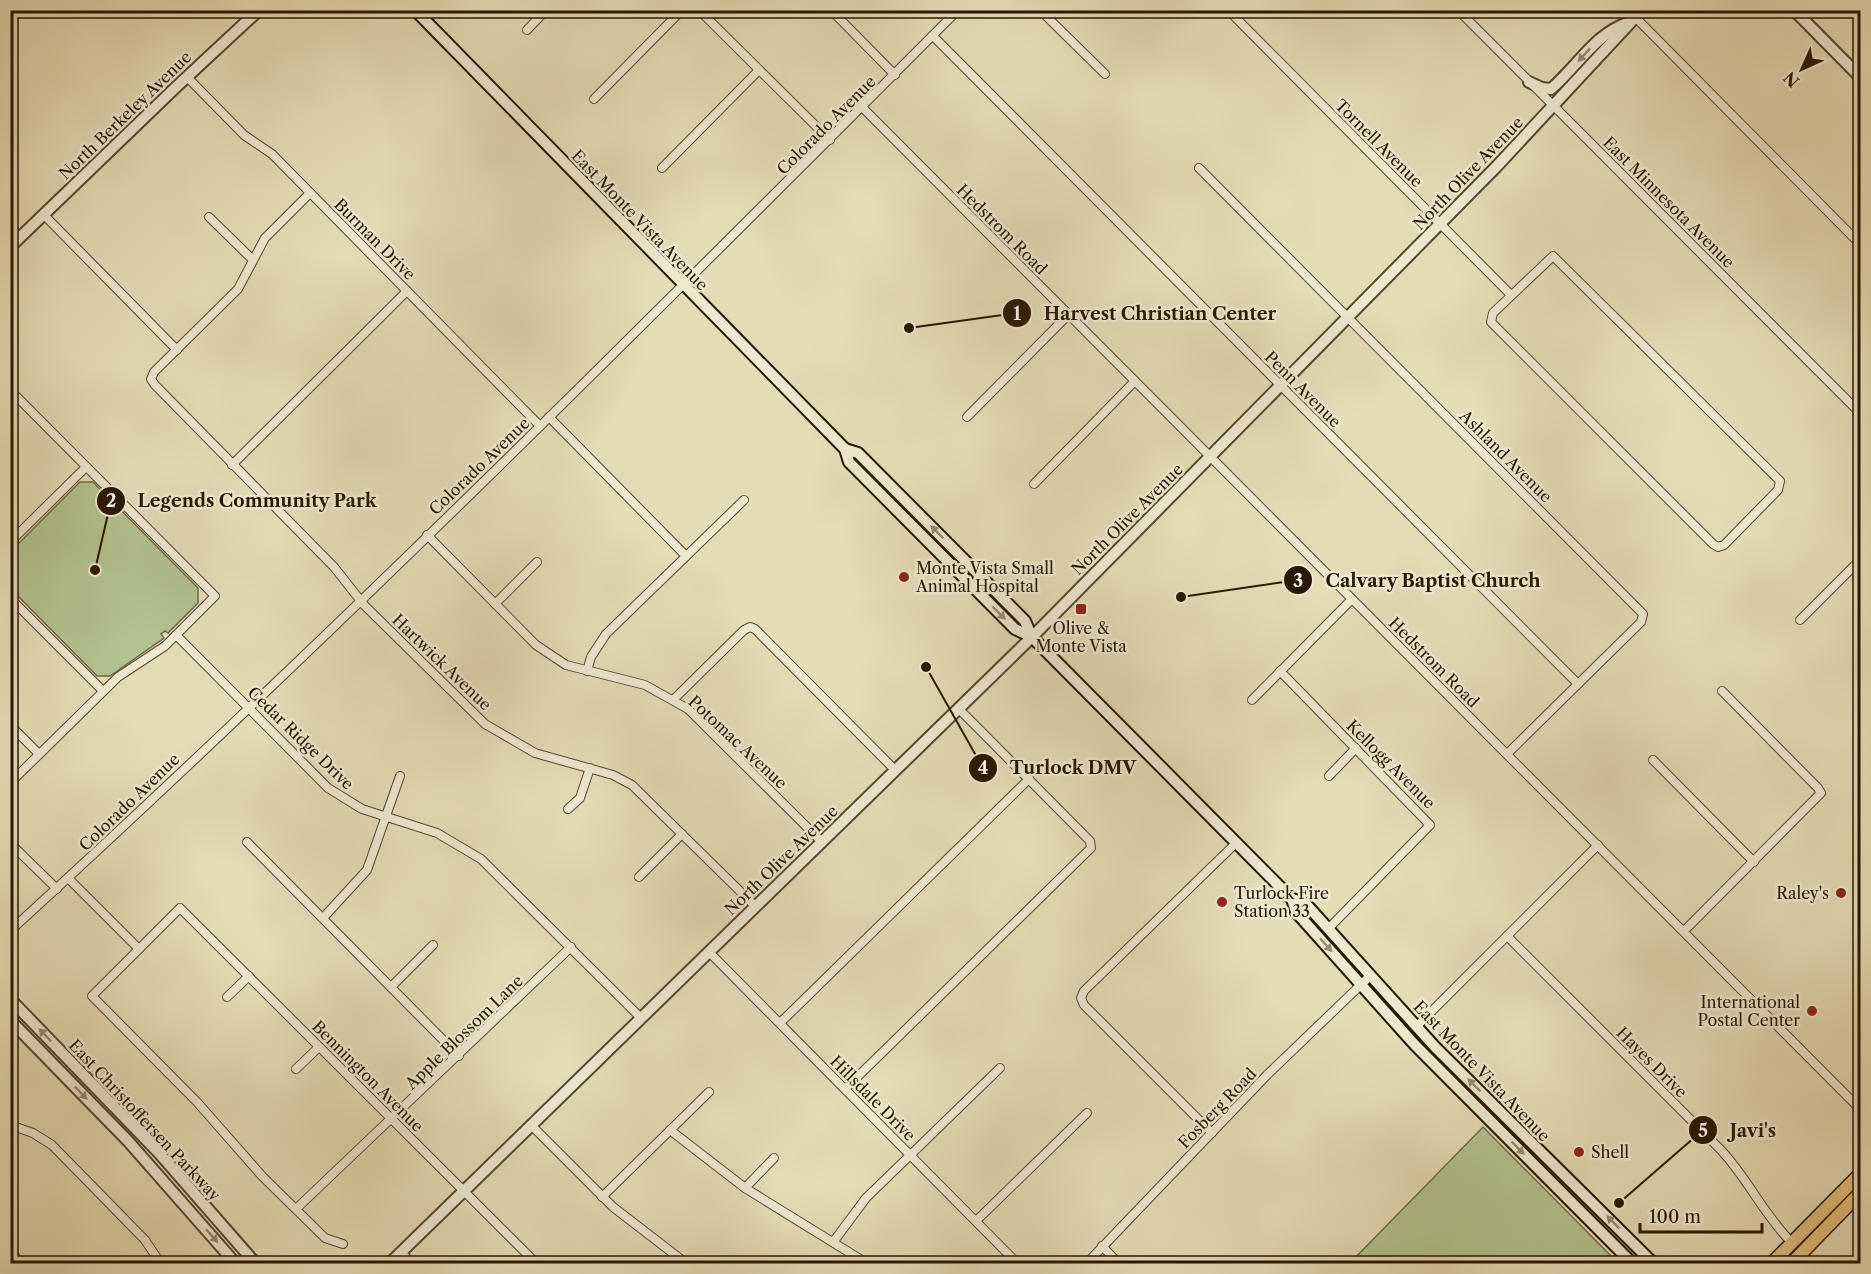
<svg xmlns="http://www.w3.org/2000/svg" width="1871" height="1274" font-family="'Libre Caslon Text',serif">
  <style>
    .green { fill: #b2c18f; stroke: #6d6c48; stroke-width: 1.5 }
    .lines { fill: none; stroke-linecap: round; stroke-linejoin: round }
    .minor-casing { stroke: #57482d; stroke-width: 10 }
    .tertiary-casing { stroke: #57482d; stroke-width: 14 }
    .secondary-casing { stroke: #281700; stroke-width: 14 }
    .primary-casing { stroke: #281700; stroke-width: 15 }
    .minor { stroke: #eee8cf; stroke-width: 8 }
    .tertiary { stroke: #eee8cf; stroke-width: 10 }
    .secondary { stroke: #eee8cf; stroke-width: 10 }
    .primary { stroke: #e2be7a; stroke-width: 12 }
    .oneway { fill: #958a72 }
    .poi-dot { fill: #8f2418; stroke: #eee8cf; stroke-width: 2 }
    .labels { text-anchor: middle; stroke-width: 5; stroke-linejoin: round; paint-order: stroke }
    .street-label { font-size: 16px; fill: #281700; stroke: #eee8cf }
    .poi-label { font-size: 16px; fill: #281700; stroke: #eee8cf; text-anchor: start }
    .leader { fill: none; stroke: #281700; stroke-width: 2 }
    .callout-dot { fill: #281700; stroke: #eee8cf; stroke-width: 2 }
    .mark-label { font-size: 18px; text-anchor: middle; font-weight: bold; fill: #fff }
    .callout-label { font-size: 18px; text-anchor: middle; font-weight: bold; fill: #281700; stroke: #eee8cf; stroke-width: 5; stroke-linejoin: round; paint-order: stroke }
  </style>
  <rect width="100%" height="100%" fill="#e5dbb5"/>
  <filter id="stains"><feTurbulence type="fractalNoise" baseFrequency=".00333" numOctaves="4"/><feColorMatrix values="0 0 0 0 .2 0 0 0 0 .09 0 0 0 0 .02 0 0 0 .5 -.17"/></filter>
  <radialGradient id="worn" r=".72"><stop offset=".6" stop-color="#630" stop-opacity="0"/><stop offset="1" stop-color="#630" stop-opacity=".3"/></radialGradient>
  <g class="green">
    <polygon points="80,482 93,482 198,588 198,603 168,633 165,631 161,634 164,638 110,676 97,676 11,589 11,551"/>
    <polygon points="1483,1127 1618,1263 1350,1263"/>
  </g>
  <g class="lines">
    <defs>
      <g id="minor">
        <polyline points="699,10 830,140"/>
        <polyline points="831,10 895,75"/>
        <polyline points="1040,10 1105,74"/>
        <polyline points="1228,10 1511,295"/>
        <polyline points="1458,10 1860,413"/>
        <polyline points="1635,17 1860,244"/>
        <polyline points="527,30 546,10"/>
        <polyline points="933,36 1578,684"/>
        <polyline points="187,77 244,135 272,154 540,426"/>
        <polyline points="594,99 682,10"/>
        <polyline points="862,107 1860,1109"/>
        <polyline points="662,168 759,70"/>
        <polyline points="1199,168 1643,614 1641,622 1507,754"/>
        <polyline points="310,193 265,238 238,289 154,372 151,379 155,385 334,567 364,605 485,724 535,753 613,775 632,785 755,906"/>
        <polyline points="43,214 177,350"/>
        <polyline points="209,217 253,260"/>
        <polygon points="1553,256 1780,481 1778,490 1724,545 1718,547 1713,544 1491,322 1493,313"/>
        <polyline points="10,403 17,397 215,596 165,646 118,677 10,783"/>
        <polyline points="549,417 686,556"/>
        <polyline points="967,417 1069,314"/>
        <polyline points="232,465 407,291"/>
        <polyline points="1034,484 1135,381"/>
        <polyline points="427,535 536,645 566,665 645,685 688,709 821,841"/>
        <polyline points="10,542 86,467"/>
        <polyline points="10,598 103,691"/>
        <polyline points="495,604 537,562"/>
        <polyline points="1800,620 1860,560"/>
        <polyline points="176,635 328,788 362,809 437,833 481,859 641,1018"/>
        <polyline points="587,671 591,657 606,634 744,500"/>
        <polyline points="1280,671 1430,825 1329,928"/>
        <polyline points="673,700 744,630 750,627 755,629 895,770"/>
        <polyline points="1252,700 1352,599"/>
        <polyline points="10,725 39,754"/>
        <polyline points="1653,760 1754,862"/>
        <polyline points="1329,776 1356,748"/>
        <polyline points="568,809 580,798 590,768"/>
        <polyline points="247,842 459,1056"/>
        <polyline points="10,843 57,889"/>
        <polyline points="639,877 682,834"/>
        <polyline points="68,878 139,949"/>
        <polyline points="323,918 367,870 400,776"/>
        <path d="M10,931C335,634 647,322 958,10"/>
        <polyline points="1684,931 1821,793 1818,788 1722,691"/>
        <path d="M1507,936L1721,1150C1748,1179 1764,1215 1792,1243"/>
        <polyline points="709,952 1018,1264"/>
        <polyline points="391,987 433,945"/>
        <polyline points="227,997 249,976"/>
        <polyline points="780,1023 1029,779"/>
        <polyline points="1416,1027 1598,845"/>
        <polyline points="296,1069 319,1047"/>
        <polyline points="845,1089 1091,848 1090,841 958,708"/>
        <polyline points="10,1125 33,1133 52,1145 145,1240 161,1264"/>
        <polyline points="532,1126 613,1207 687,1264"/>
        <polyline points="670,1130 745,1188 868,1264"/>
        <polyline points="1212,1133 1084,1005 1081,998 1084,991 1236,843"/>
        <polyline points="745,1188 774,1158"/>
        <polyline points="602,1197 709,1092"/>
        <polyline points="296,1209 571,947"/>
        <polyline points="976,1221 1087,1113"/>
        <polyline points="834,1241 866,1198 1000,1068"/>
        <polyline points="343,1244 325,1238 262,1176 197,1102 92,996 180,908 537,1264"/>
        <polyline points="1102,1246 1119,1264"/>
        <polyline points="10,1248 20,1264"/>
        <polyline points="401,1252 412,1264"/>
        <polyline points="1086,1264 1267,1075 1371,975"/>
        <polyline points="1226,1264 1228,1261"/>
      </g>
      <g id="tertiary">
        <polyline points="1794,10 1860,77"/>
        <path d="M1529,82L1542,88L1551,89C1578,66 1595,33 1630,22"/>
        <polyline points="10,247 175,88 259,10"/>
        <polyline points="10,999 159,1153 256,1264"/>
        <polyline points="10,1020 128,1141 236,1264"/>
        <polyline points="389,1264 1032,637 1497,166 1642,10"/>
      </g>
      <g id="secondary">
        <polyline points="415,10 845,449 849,462 1015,629 1032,637 1292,899 1296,912 1415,1045 1633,1264"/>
        <polyline points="845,449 858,453 1025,621 1032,637"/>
        <polyline points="1292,899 1305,903 1435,1047 1654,1264"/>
      </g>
      <g id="primary">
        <polyline points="1771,1264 1860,1174"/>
        <polyline points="1791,1264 1860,1193"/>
      </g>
    </defs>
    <use href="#minor" class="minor-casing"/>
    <use href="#tertiary" class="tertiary-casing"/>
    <use href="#secondary" class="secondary-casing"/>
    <use href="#primary" class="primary-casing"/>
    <use href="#minor" class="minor"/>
    <use href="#tertiary" class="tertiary"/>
    <use href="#secondary" class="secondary"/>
    <use href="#primary" class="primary"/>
  </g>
  <defs><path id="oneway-solid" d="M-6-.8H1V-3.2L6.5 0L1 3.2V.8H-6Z" transform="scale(1.5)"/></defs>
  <g class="oneway">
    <use href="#oneway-solid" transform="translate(1584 55) rotate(133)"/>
    <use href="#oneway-solid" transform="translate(937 532) rotate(-135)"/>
    <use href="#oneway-solid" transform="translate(999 613) rotate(45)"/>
    <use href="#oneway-solid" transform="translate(1326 945) rotate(48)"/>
    <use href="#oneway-solid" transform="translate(45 1035) rotate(-134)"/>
    <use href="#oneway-solid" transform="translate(1474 1085) rotate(-135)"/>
    <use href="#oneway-solid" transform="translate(81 1093) rotate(46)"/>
    <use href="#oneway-solid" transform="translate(1518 1148) rotate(45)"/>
    <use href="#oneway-solid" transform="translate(1613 1222) rotate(-135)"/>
    <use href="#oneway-solid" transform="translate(212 1236) rotate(49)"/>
  </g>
  <g class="poi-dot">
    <circle cx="904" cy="577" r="6"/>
    <rect x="1075" y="603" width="12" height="12" rx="3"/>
    <circle cx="1841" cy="893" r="6"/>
    <circle cx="1222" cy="902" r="6"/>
    <circle cx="1812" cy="1011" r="6"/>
    <circle cx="1579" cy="1152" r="6"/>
  </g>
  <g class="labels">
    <g class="street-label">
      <text transform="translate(125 115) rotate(-44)" y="6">North Berkeley Avenue</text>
      <text transform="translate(826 125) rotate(-45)" y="6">Colorado Avenue</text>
      <text transform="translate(1379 143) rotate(45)" y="6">Tornell Avenue</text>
      <text transform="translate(1468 173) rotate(-46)" y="6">North Olive Avenue</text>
      <text transform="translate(1669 202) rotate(45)" y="6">East Minnesota Avenue</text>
      <text transform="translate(640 220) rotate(46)" y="6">East Monte Vista Avenue</text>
      <text transform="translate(1002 229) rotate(45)" y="6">Hedstrom Road</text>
      <text transform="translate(375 239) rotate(45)" y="6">Burman Drive</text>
      <text transform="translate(1303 389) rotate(45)" y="6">Penn Avenue</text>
      <text transform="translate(1506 456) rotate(45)" y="6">Ashland Avenue</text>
      <text transform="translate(479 466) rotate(-44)" y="6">Colorado Avenue</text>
      <text transform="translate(1127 519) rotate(-45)" y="6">North Olive Avenue</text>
      <text transform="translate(442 662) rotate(44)" y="6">Hartwick Avenue</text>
      <text transform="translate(1434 662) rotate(45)" y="6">Hedstrom Road</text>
      <text transform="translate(301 738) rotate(44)" y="6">Cedar Ridge Drive</text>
      <text transform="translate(738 742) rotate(43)" y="6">Potomac Avenue</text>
      <text transform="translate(1391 764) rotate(45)" y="6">Kellogg Avenue</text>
      <text transform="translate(129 802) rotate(-44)" y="6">Colorado Avenue</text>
      <text transform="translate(781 860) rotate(-44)" y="6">North Olive Avenue</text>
      <text transform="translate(464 1032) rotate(-44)" y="6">Apple Blossom Lane</text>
      <text transform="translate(1652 1062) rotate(45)" y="6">Hayes Drive</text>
      <text transform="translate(1482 1071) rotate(46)" y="6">East Monte Vista Avenue</text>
      <text transform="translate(368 1076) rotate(45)" y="6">Bennington Avenue</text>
      <text transform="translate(873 1098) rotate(45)" y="6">Hillsdale Drive</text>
      <text transform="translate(1217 1108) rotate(-46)" y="6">Fosberg Road</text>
      <text transform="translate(145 1120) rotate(47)" y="6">East Christoffersen Parkway</text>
    </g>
    <g class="poi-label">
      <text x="916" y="574">Monte Vista Small<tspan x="916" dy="18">Animal Hospital</tspan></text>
      <text x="1081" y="634" text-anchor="middle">Olive &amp;<tspan x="1081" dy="18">Monte Vista</tspan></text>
      <text x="1234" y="899">Turlock Fire<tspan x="1234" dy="18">Station 33</tspan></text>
      <text x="1829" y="899" text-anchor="end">Raley's</text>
      <text x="1800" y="1008" text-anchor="end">International<tspan x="1800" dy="18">Postal Center</tspan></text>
      <text x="1591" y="1158">Shell</text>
    </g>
  </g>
  <path class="leader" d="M909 328L1017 313M95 570L111 501M1181 597L1298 580M926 667L983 768M1619 1203L1703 1130"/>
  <g class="callout-dot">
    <circle cx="909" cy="328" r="6"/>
    <circle cx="95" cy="570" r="6"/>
    <circle cx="1181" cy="597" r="6"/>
    <circle cx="926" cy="667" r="6"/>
    <circle cx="1619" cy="1203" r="6"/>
    <circle cx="1017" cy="313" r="15"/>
    <circle cx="111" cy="501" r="15"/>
    <circle cx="1298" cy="580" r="15"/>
    <circle cx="983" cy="768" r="15"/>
    <circle cx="1703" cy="1130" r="15"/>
  </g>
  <g class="mark-label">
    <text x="1017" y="320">1</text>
    <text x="111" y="507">2</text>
    <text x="1298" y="587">3</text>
    <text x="983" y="774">4</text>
    <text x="1703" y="1137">5</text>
  </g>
  <g class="callout-label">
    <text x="1160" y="320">Harvest Christian Center</text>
    <text x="257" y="507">Legends Community Park</text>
    <text x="1433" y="587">Calvary Baptist Church</text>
    <text x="1073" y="774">Turlock DMV</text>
    <text x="1753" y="1137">Javi's</text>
  </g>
  <rect width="1871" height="1274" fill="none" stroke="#e5dbb5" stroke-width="36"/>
  <rect x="12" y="12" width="1847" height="1250" fill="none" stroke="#281700" stroke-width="3"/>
  <rect x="18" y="18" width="1835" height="1238" fill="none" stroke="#281700" stroke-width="1.5"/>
  <g transform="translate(1802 69) rotate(225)" stroke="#eee8cf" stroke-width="4.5" paint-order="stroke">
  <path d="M0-4.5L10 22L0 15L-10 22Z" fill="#281700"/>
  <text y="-9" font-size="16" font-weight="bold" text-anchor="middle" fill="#281700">N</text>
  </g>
  <path d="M1640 1223v9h122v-9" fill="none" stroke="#281700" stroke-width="3"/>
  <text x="1649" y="1223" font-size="18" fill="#281700" stroke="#eee8cf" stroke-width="4.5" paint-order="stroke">100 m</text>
  <rect width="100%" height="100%" filter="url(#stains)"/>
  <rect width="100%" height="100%" fill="url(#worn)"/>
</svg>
